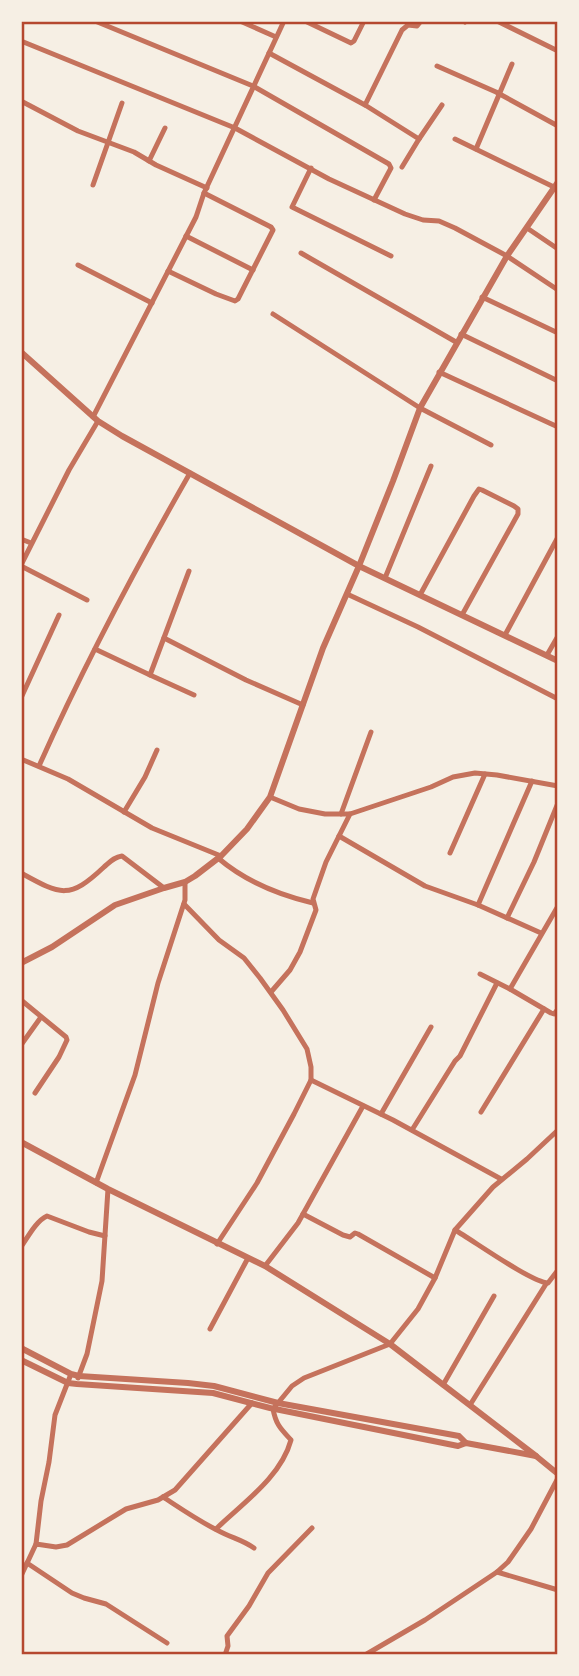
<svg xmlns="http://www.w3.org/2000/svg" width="579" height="1676" font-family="Barlow,sans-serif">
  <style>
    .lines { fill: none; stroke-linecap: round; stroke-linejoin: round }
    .minor { stroke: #c5725c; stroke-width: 5 }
    .tertiary { stroke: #c5725c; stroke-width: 6 }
    .neatline { fill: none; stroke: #b5482f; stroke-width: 2.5 }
  </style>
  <rect width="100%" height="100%" fill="#f6efe4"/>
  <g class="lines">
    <g class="minor">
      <polyline points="95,21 253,86 389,164 391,168 374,200"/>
      <polyline points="240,21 276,37"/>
      <polyline points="305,21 351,43 354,41 364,21"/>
      <polyline points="497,21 558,51"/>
      <polyline points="465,22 466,21"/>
      <polyline points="21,41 235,128 329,179 405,214 423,220 439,221 455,228 507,256 558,290"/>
      <polyline points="269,53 365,105"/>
      <polyline points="437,66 496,92 558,126"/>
      <polyline points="21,101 78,131 134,152 156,165 207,188"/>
      <polyline points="419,139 365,105 402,30 408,25 417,26 421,21"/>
      <polyline points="455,139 558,189"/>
      <polyline points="476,149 512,64"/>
      <polyline points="149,161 165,128"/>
      <polyline points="402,167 419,139 442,105"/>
      <polyline points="311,168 292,207 391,256"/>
      <polyline points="93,185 122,103"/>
      <polyline points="527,228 558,249"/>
      <polyline points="186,236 253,270"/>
      <polyline points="301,253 456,342"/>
      <polyline points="78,265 152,303"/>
      <polyline points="168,271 216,294 235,301 238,299 273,230 271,227 204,193"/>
      <polyline points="482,297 558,333"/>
      <polyline points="273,314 420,408 491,445"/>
      <polyline points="461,334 558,381"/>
      <polyline points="439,372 558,427"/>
      <polyline points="93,417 196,217 204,193 284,21"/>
      <polyline points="21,539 31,543"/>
      <polyline points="21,565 69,470 98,421"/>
      <polyline points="21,566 87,600"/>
      <polyline points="385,578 431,466"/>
      <polyline points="347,594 418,627 558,699"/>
      <polyline points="420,595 474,496 479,489 482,490 514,506 518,509 518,514 462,615"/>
      <polyline points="505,635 558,537"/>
      <polyline points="164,638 246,680 303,705"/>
      <polyline points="95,649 150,675 189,571"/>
      <polyline points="547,655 558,636"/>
      <polyline points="150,675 194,695"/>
      <polyline points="21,698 59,615"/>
      <polyline points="21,759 68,779 152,828 221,856"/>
      <path d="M39,766C84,665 135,569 190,473"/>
      <polyline points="270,797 299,809 325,814 350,814 431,787 453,777 475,773 497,775 558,786"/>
      <polyline points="124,812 145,777 157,750"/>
      <polyline points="341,814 371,732"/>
      <polyline points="339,836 425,886 478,905 541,933"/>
      <polyline points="450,853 485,774"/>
      <path d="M218,858C245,881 279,895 313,903"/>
      <path d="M21,873C61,895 69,900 104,867C110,862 114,857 122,856L164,888"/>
      <polyline points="184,904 219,940 244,958 260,978 283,1010 307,1049 311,1067 311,1080 294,1114 257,1183 217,1244"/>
      <polyline points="478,905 532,781"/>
      <polyline points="507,918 534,862 558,803"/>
      <polyline points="480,974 510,989 551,1013 554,1014 558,1009"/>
      <polyline points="510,989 558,906"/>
      <polyline points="271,992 290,970 300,952 316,910 313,899 326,862 350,814"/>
      <polyline points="21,1000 66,1037 67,1040 59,1057 35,1093"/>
      <polyline points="21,1045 41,1017"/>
      <polyline points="311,1080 393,1120 501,1179"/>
      <polyline points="481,1112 544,1009"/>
      <polyline points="381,1114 431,1027"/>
      <polyline points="412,1130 455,1061 460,1056 497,983"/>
      <polyline points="96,1183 135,1075 158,983 185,900 185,882"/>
      <polyline points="303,1214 343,1235 350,1237 355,1233 358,1234 435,1278"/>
      <path d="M455,1230C474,1241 531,1282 548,1283L558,1270"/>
      <path d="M21,1247C28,1237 36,1221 47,1216L89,1232L105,1236"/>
      <polyline points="265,1266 298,1223 363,1106"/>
      <polyline points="210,1329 248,1258"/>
      <polyline points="78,1378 87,1354 102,1281 108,1189"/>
      <polyline points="443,1385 494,1296"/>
      <polyline points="470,1405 546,1284"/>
      <path d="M163,1497C183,1510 203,1524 225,1534C236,1539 244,1541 254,1548"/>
      <path d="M216,1529C243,1503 281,1477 291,1440C281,1429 276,1425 273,1409L292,1386L304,1378L390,1344L418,1309L435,1278L455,1230L493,1187L527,1159L558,1130"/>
      <polyline points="36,1544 41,1501 49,1462 55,1415 71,1374"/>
      <polyline points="27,1563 72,1593 84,1598 106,1604 167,1643"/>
      <polyline points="497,1572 558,1590"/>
      <polyline points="21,1576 36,1544 56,1547 67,1545 126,1509 158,1500 175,1490 252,1403"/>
      <polyline points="225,1655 228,1646 227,1636 249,1606 268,1573 312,1528"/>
      <polyline points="365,1655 425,1620 497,1572 508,1562 531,1529 558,1478"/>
    </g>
    <g class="tertiary">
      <polyline points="21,352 98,421 122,436 359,566 558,661"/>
      <polyline points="21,963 52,947 115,905 164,888 185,882 195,876 221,856 247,829 270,797 323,648 359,566 393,481 420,408 507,256 558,182"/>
      <polyline points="21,1142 108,1189 265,1266 390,1344 536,1456"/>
      <polyline points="21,1348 71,1374 79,1376 188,1383 214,1386 278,1403 459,1436 466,1443"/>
      <polyline points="21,1360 68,1383 77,1384 213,1393 270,1408 458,1446 466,1443 536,1456 558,1474"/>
    </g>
  </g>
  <rect width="579" height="1676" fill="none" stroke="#f6efe4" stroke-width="46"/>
  <rect x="23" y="23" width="533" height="1630" class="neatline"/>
</svg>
